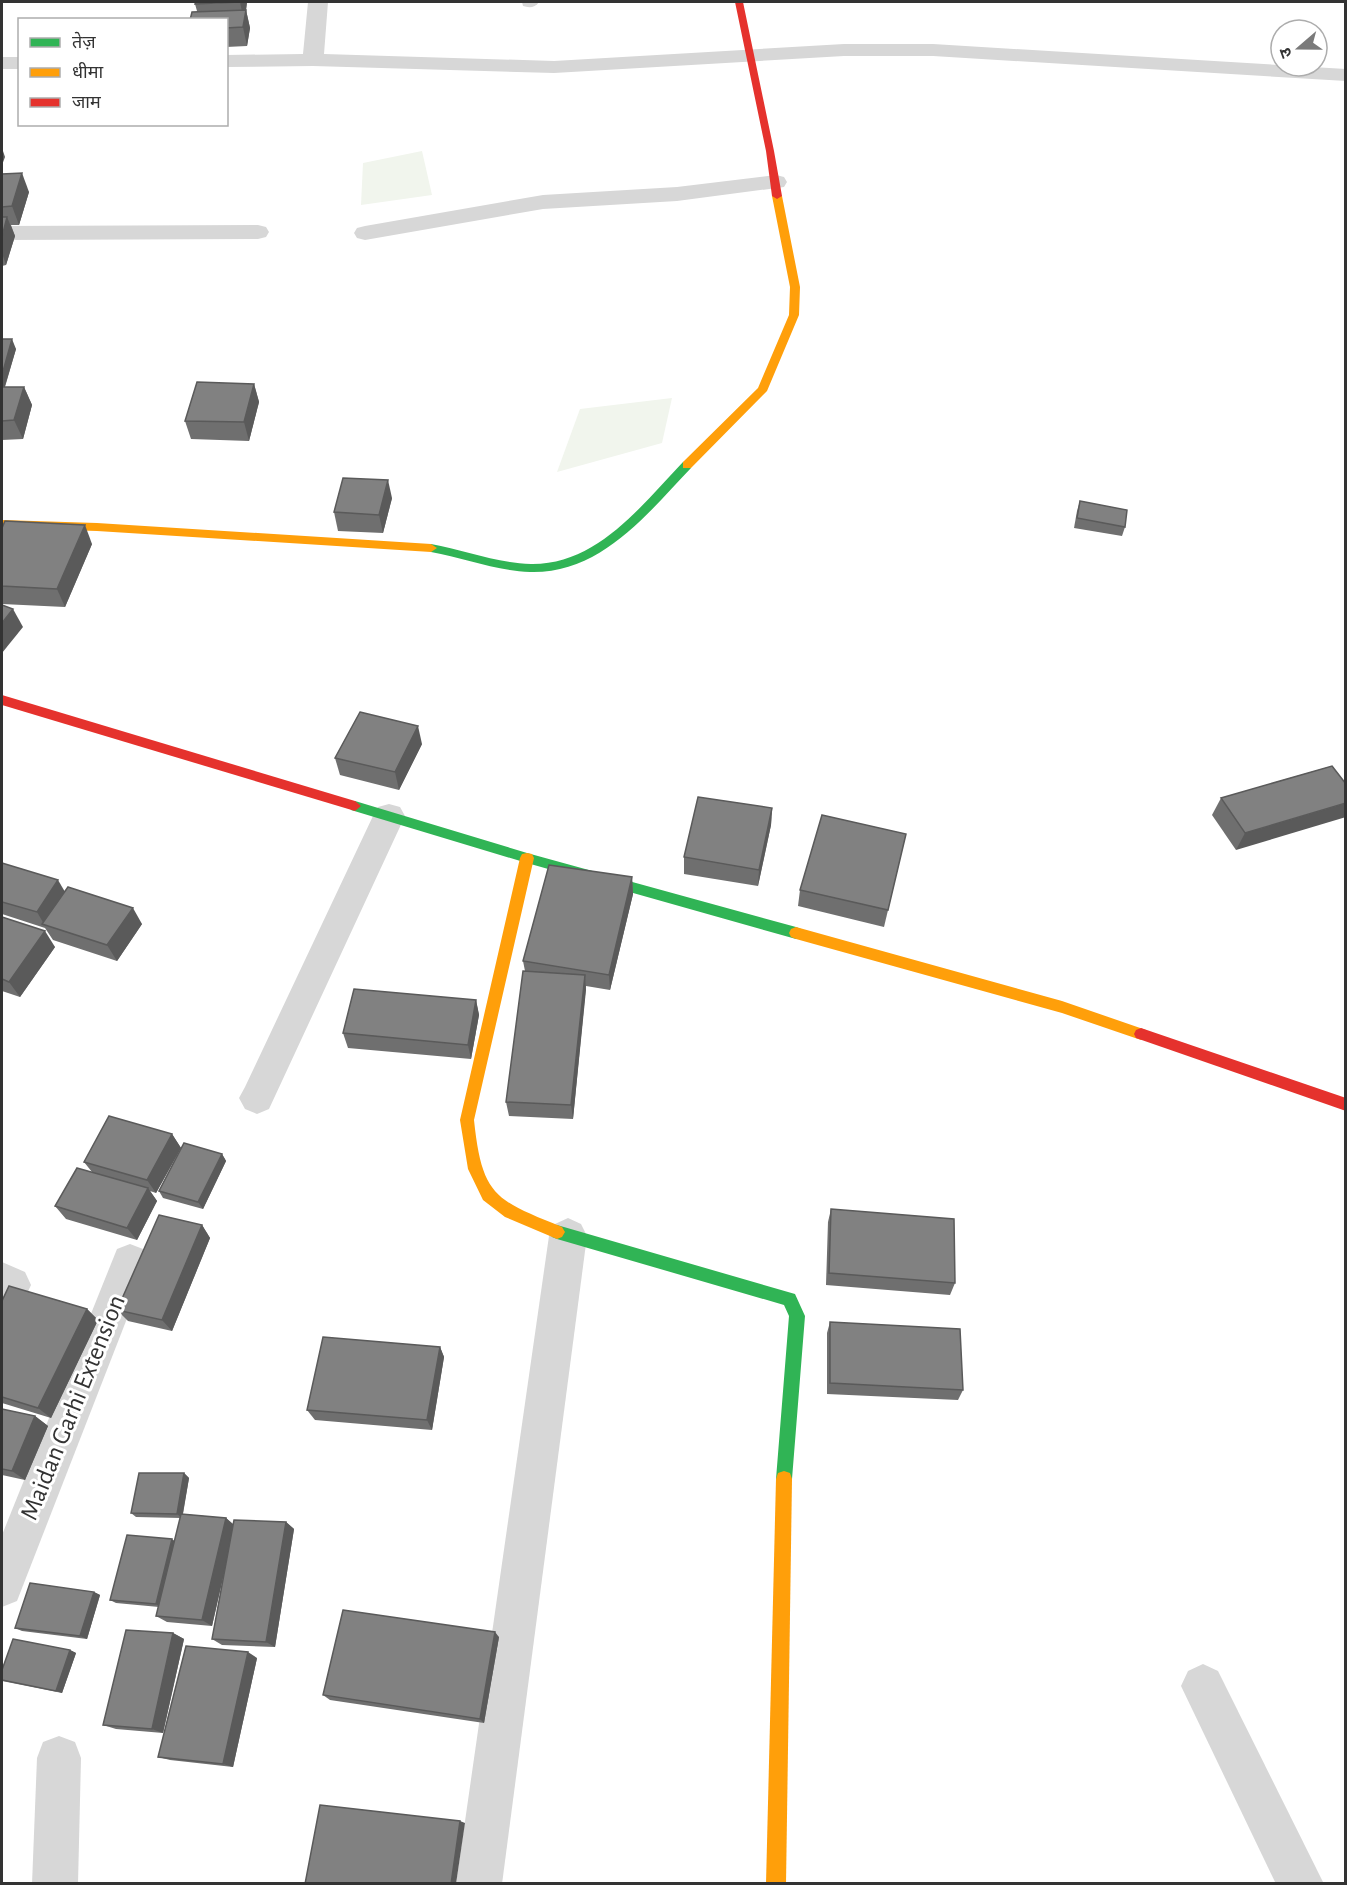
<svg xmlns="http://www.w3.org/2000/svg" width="1347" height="1885" font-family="'Alegreya Sans','Noto Sans Devanagari',sans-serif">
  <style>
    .green { fill: #f1f5ed }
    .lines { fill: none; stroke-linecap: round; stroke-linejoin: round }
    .lane { fill: #d7d7d7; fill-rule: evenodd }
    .street { fill: #d7d7d7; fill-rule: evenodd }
    .fast { fill: #30b455; fill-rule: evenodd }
    .slow { fill: #ff9f0a; fill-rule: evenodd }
    .jam { fill: #e5322d; fill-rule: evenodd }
    .wall { fill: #6f6f6f }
    .shaded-wall { fill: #5a5a5a }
    .building { fill: #818181; stroke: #5a5a5a; stroke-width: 1.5 }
    .labels { text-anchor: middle; stroke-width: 6; stroke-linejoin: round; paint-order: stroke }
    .near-street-label { font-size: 26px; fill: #333; stroke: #fff }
  </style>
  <rect width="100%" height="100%" fill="#fff"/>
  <g class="green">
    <polygon points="422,151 432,195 361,205 363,163"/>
    <polygon points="672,398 662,443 557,472 580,409"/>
  </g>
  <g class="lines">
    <path class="lane" d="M522,2H539C535,8 529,8 523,6Z"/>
    <g class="street">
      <polygon points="308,2 328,2 324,54 554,61 844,44 933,44 1346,69 1346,81 933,56 844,56 554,73 313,66 226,67 226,55 303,54"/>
      <rect x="2" y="57" width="18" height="12"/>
      <polygon points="776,175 784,177 787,182 784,187 677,201 543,209 365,240 357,238 354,233 357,228 365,226 543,195 677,187"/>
      <polygon points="258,225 266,227 269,232 266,237 258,239 2,240 2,226"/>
      <polygon points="389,804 400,807 405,816 269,1109 257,1114 245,1109 239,1098 245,1087 373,816 378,807"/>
      <polygon points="568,1218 581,1224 587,1236 502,1884 456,1884 549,1236 555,1224"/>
      <polygon points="130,1244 143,1249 149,1262 17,1601 2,1607 2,1535 117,1249"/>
      <polygon points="2,1262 25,1272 31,1285 25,1298 12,1303 2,1299"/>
      <polygon points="1203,1664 1218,1671 1324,1884 1276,1884 1181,1686 1188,1671"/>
      <polygon points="59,1736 75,1742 81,1758 78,1884 32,1884 37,1758 43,1742"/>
    </g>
    <g class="fast">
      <path d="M687,461L691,462V468C647,514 601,574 530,572C497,571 464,558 431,552L425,548L431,544C464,550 497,563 531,564C597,565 641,506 683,462Z"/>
      <polygon points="355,801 527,853 796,927 801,929 803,933 801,937 796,939 527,863 351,810 349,806 351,802"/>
      <polygon points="557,1225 795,1294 805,1316 792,1479 790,1485 784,1487 778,1485 776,1479 789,1316 784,1305 557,1239 552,1237 549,1232 552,1227"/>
    </g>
    <g class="slow">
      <polygon points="777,193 782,196 800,287 799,315 767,391 691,468 683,468 683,462 758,388 789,315 790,287 772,196"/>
      <polygon points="2,520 97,523 431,544 437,548 431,552 97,531 2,528"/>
      <path d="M527,853L532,854L534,858L474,1120C482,1196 495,1200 562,1227L565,1232L562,1237L557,1239L505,1217L483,1200L468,1169L460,1120L520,858L522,854Z"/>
      <polygon points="796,927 1062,1001 1146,1030 1148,1034 1146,1038 1141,1040 1062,1013 796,939 791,937 789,933 791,929"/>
      <polygon points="784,1471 790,1473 792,1479 786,1884 766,1884 776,1479 778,1473"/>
    </g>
    <g class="jam">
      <polygon points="735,2 743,2 774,151 782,196 777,199 772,196 766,151"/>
      <polygon points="2,695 355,801 361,806 355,811 2,705"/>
      <polygon points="1141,1028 1346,1098 1346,1111 1136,1038 1134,1034 1136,1030"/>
    </g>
  </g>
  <g class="wall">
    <polygon points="247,2 246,10 250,28 247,46 226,47 226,20 197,11 195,4"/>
    <polygon points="2,174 29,192 19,225 11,225 15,236 6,265 2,266"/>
    <polygon points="2,339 16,349 5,387 24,387 32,405 23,439 2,440"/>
    <polygon points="254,384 259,402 249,441 191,439 185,421"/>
    <polygon points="392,498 383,533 338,531 334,512"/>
    <polygon points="1080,501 1125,527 1122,536 1074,528 1077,511"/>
    <polygon points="2,526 92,544 65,607 2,604"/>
    <polygon points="422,744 399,790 340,775 335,758"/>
    <polygon points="1332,766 1236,850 1212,815 1221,798"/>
    <polygon points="772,808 771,825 758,886 684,874 684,857"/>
    <polygon points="906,834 884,927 798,906 800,890"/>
    <polygon points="2,863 65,892 142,924 117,961 53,940 45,928 2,914"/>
    <polygon points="632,877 633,894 610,990 586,986 573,1119 509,1116 506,1102 525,971 523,961"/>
    <polygon points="2,917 55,947 20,997 2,991"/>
    <polygon points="476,1000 479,1015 471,1059 348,1048 343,1033"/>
    <polygon points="172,1134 181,1148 156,1193 150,1191 157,1201 137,1240 66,1219 55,1206 92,1172 84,1162"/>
    <polygon points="222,1154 226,1161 203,1209 163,1198 159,1191"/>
    <polygon points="831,1209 955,1283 950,1295 826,1285 828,1222"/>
    <polygon points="202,1225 210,1238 172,1331 128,1321 117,1310"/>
    <polygon points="2,1301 87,1309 98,1320 51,1418 2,1403"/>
    <polygon points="830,1322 963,1390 958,1400 827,1394 827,1333"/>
    <polygon points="440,1347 444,1357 432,1430 315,1420 307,1410"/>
    <polygon points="2,1409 35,1416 48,1426 25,1480 2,1475"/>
    <polygon points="184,1473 189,1478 183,1514 226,1518 233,1524 286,1522 294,1529 275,1647 222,1645 212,1639 225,1568 212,1626 167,1622 156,1616 159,1607 116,1603 110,1600 175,1541 181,1518 136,1517 131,1513"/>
    <polygon points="94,1592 100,1595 87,1639 22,1631 15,1628"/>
    <polygon points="173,1633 184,1639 163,1733 116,1729 103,1725"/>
    <polygon points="499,1637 484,1723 330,1700 323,1695"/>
    <polygon points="70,1650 76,1653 62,1693 2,1681 2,1670"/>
    <polygon points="257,1658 233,1767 170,1760 158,1757"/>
  </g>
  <g class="shaded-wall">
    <polygon points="240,2 247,2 246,10 250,28 247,46 243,27 244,21"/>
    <polygon points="2,148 5,157 2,165"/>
    <polygon points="22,173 29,192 19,225 12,206"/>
    <polygon points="7,217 15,236 6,265 2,253 2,237"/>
    <polygon points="12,339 16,349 4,389 2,382 2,375"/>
    <polygon points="254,384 259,402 249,441 244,422"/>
    <polygon points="24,387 32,405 23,439 14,420"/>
    <polygon points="388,480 392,498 383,533 379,515"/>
    <polygon points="85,525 92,544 65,607 57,589"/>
    <polygon points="13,609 23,627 2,653 2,623"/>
    <polygon points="418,726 422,744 399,790 395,772"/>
    <polygon points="1346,803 1346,817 1236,850 1245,833"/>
    <polygon points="772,808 771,825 758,886 759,870"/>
    <polygon points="632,877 633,894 610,990 609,975"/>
    <polygon points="58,880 68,897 44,924 37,912"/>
    <polygon points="133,908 142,924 117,961 107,945"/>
    <polygon points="45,931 55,947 20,997 9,982"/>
    <polygon points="585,975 586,990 573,1119 571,1105"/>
    <polygon points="476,1000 479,1015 471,1059 468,1045"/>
    <polygon points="172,1134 181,1148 156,1193 147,1180"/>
    <polygon points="222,1154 226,1161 203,1209 198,1202"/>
    <polygon points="148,1188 157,1201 137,1240 127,1228"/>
    <polygon points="202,1225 210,1238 172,1331 162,1320"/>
    <polygon points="87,1309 98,1320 51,1418 38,1408"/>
    <polygon points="440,1347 444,1357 432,1430 427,1420"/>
    <polygon points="35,1416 48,1426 25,1480 12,1471"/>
    <polygon points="184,1473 189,1478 182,1518 177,1514"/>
    <polygon points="226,1518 235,1526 212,1626 202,1620"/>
    <polygon points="286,1522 294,1529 275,1647 266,1642"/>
    <polygon points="172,1539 177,1543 162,1608 156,1604"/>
    <polygon points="94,1592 100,1595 87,1639 80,1636"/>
    <polygon points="495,1632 499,1637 484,1723 480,1719"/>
    <polygon points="173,1633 184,1639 163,1733 152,1729"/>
    <polygon points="70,1650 76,1653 62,1693 56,1691"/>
    <polygon points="248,1652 257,1658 233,1767 223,1764"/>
    <polygon points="460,1821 465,1823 456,1884 451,1884"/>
  </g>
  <g class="building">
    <polygon points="196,2 240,2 195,4"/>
    <polygon points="246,10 243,27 226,28 226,20 190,20 192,12"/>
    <polygon points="22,173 12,206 2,207 2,174"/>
    <polygon points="2,217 7,217 2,237"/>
    <polygon points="2,339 12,339 2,375"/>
    <polygon points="197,382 254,384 244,422 185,421"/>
    <polygon points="2,387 24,387 14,420 2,421"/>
    <polygon points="343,478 388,480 379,515 334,512"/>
    <polygon points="1080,501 1127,510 1125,527 1077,518"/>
    <polygon points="5,521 85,525 57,589 2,586 2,528"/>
    <polygon points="2,605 13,609 2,623"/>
    <polygon points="360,712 418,726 395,772 335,758"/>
    <polygon points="1332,766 1346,784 1346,803 1245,833 1221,798"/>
    <polygon points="698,797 772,808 759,870 684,857"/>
    <polygon points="822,815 906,834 888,910 800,890"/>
    <polygon points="2,863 58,880 37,912 2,902"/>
    <polygon points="549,865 632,877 609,975 523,961"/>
    <polygon points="68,887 133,908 107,945 42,924"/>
    <polygon points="2,917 45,931 9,982 2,979"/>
    <polygon points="523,971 585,975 571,1105 506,1102"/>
    <polygon points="354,989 476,1000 468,1045 343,1033"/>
    <polygon points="109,1116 172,1134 147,1180 84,1162"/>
    <polygon points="184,1143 222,1154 198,1202 159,1191"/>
    <polygon points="77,1168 148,1188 127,1228 55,1206"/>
    <polygon points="831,1209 954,1219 955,1283 829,1273"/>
    <polygon points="159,1215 202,1225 162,1320 117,1310"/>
    <polygon points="9,1286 87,1309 38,1408 2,1397 2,1301"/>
    <polygon points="830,1322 960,1329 963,1390 830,1383"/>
    <polygon points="323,1337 440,1347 427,1420 307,1410"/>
    <polygon points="2,1409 35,1416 12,1471 2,1469"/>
    <polygon points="139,1473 184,1473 177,1514 131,1513"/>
    <polygon points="181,1514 226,1518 202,1620 156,1616"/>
    <polygon points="234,1520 286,1522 266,1642 212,1639"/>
    <polygon points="127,1535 172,1539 156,1604 110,1600"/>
    <polygon points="30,1583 94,1592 80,1636 15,1628"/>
    <polygon points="343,1610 495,1632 480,1719 323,1695"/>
    <polygon points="126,1630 173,1633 152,1729 103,1725"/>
    <polygon points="13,1639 70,1650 56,1691 2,1680 2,1670"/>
    <polygon points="186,1646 248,1652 223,1764 158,1757"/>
    <polygon points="320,1805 460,1821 451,1884 305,1884"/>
  </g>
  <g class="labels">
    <g class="near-street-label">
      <text transform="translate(72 1407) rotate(-68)" y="9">Maidan Garhi Extension</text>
    </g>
  </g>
  <rect width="1347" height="1885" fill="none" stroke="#333333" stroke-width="6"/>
  <rect x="18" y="18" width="210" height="108" fill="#ffffff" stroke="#adadad" stroke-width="1.5"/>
  <rect x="30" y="38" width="30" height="9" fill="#30b455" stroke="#adadad" stroke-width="1.5"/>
  <text x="72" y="48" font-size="18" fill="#333333">तेज़</text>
  <rect x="30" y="68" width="30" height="9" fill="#ff9f0a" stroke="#adadad" stroke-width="1.5"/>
  <text x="72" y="78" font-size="18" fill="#333333">धीमा</text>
  <rect x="30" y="98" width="30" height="9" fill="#e5322d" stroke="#adadad" stroke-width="1.5"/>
  <text x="72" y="108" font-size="18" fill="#333333">जाम</text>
  <g transform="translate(1299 48) rotate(250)"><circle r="28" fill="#ffffff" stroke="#adadad" stroke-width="1.5"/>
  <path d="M0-4.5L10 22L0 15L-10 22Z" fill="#7a7a7a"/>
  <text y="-9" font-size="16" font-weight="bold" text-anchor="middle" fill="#333333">उ</text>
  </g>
</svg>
